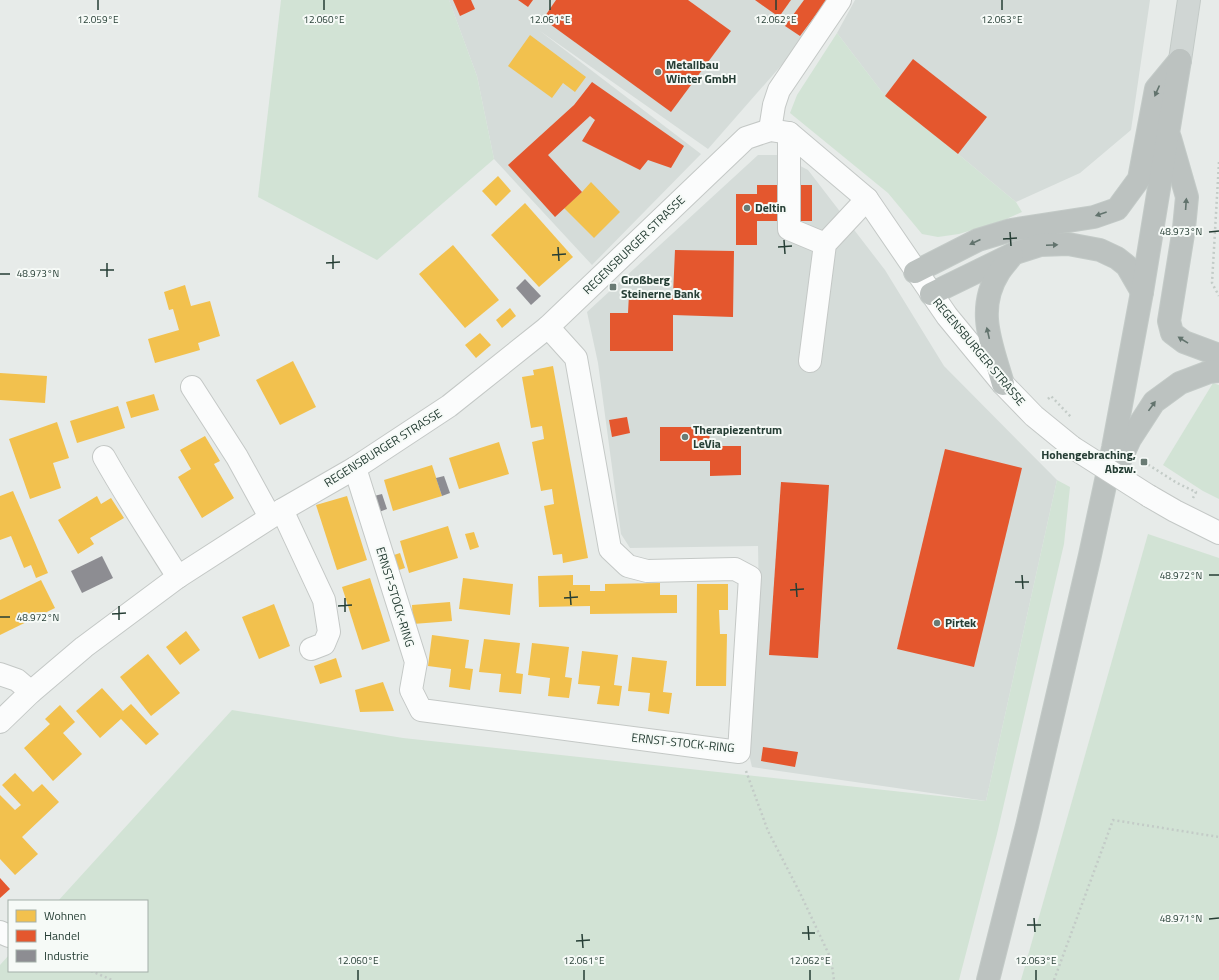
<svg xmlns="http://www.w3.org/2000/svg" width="1219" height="980" font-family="'Titillium Web',sans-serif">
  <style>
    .built { fill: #d5dcd9 }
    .green { fill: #d2e3d5 }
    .homes { fill: #f2c14e }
    .shops { fill: #e4572e }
    .industry { fill: #8d8d92 }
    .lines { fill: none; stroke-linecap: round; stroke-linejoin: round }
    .minor-casing { stroke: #c4c8c6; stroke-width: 24 }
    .major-casing { stroke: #c3cac7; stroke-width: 24 }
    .highway-casing { stroke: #c3cac7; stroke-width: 24 }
    .path { stroke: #c3cbc7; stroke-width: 2.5; stroke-dasharray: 2 3; stroke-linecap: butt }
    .minor { stroke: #fbfcfc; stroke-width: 22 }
    .major { stroke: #d0d6d4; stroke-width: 22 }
    .highway { stroke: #bcc2c0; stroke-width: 22 }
    .minor-bridge-casing { stroke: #c4c8c6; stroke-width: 24; stroke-linecap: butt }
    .minor-bridge { stroke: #fbfcfc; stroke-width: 22 }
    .oneway { fill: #62736d }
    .ticks { fill: none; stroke: #263e35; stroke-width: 1.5 }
    .poi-dot { fill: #6a7b74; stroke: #f6faf7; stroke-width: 1.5 }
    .labels { text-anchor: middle; stroke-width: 4; stroke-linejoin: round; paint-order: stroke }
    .poi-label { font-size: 12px; font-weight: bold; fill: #263e35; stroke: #f6faf7; text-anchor: start }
    .street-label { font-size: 12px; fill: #263e35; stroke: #f6faf7 }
    .ticks-label { font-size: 10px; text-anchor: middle; fill: #263e35; stroke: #f6faf7; stroke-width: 4; stroke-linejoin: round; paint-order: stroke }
  </style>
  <rect width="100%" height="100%" fill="#e7ebe9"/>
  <g class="built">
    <polygon points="449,0 830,0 793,52 708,149 540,31 701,154 592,265 494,159 477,76"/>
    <polygon points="855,0 1150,0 1131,130 1080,173 1016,202 958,154 885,96 837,33"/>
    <polygon points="758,155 779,155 808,170 885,270 944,366 1057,480 986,801 752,767 747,746 759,599 758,546 630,548 621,534 598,363 587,312"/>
  </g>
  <g class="green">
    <polygon points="281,0 449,0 477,76 494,159 377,260 258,197"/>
    <polygon points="837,33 882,92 958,154 1016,202 1022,212 1004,220 959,234 938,237 922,234 888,193 790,113 797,95"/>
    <polygon points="1213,383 1219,385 1219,499 1203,491 1163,465"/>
    <polygon points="1057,480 1070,487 1064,544 997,834 959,980 0,980 0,965 9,955 9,971 147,971 147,901 58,901 232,710 403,738 986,801"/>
    <polygon points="1148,534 1219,558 1219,980 1021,980"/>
  </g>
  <g class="homes">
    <polygon points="530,35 586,77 575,92 563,83 552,98 508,66"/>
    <polygon points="498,176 511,191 496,206 482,191"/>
    <polygon points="591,182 620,212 594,238 564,208 582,192"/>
    <polygon points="525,203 573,257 539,287 491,235"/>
    <polygon points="453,245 499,300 465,328 419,274"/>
    <polygon points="185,285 191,306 210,301 220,336 198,343 200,350 155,363 148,339 179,330 173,309 169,310 164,292"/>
    <polygon points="510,308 516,316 502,328 496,320"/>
    <polygon points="480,333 491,345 476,358 465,345"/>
    <polygon points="293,361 316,407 280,425 256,380"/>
    <polygon points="553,366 588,558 563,563 562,554 553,555 544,506 554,504 552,489 541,491 532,442 544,439 543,432 542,426 531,428 522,377 534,375 533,370"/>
    <polygon points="0,373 47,376 45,403 0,400"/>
    <polygon points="154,394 159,410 131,418 126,402"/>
    <polygon points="118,406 125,428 77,443 70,421"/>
    <polygon points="57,422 69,458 53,463 61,488 30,499 9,439"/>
    <polygon points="205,436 220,461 214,464 234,498 202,518 178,477 191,469 180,450"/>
    <polygon points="499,442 509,474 459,489 449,458"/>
    <polygon points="432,465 442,496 393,511 384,480"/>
    <polygon points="13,491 48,573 36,578 31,565 24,568 11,536 0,540 0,496"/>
    <polygon points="97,496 101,504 111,498 124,518 90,538 94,544 78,554 58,520"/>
    <polygon points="347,496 367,560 337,570 316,505"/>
    <polygon points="448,526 458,558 409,573 400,541"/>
    <polygon points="474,532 479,547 470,550 465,534"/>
    <polygon points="400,553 405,568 396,571 391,556"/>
    <polygon points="573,575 573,585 590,585 590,591 605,591 605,584 660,583 660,595 677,595 677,613 590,614 590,606 539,607 538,576"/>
    <polygon points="370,578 390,641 362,650 342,587"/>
    <polygon points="463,578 513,584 510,615 459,609"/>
    <polygon points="41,580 55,608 0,635 0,600"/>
    <polygon points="697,584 728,584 728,610 719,610 720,634 727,634 726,686 696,686"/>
    <polygon points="450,602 452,621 413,624 412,605"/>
    <polygon points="274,604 290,646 259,659 242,617"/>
    <polygon points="186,631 200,650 180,665 166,647"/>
    <polygon points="432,635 469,640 465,668 473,669 470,690 449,687 451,669 428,666"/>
    <polygon points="484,639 520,643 516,673 523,674 521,694 499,692 501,674 479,672"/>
    <polygon points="532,643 569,647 565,677 572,678 569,698 548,696 550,678 528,675"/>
    <polygon points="582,651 618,655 614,685 622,686 619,706 597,704 600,686 578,684"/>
    <polygon points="148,654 180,693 151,716 120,677"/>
    <polygon points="632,657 667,661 663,692 672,693 669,714 648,711 650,693 628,691"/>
    <polygon points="336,658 342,677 320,684 314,666"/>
    <polygon points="383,682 394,711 360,712 355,690"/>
    <polygon points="102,688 123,711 131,704 159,734 146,745 121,719 100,738 76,711"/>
    <polygon points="60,705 75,722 63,733 82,754 53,781 24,748 50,724 45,719"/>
    <polygon points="15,773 33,792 42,784 59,802 22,837 38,854 15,875 0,859 0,795 15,810 21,805 2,785"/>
  </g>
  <g class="shops">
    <polygon points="453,0 471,0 475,9 460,16"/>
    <polygon points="518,0 533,0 528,7"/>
    <polygon points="556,0 688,0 731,31 671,112 543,19"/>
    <polygon points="755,0 791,0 779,17"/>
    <polygon points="804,0 827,0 800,36 785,26"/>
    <polygon points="913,59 987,117 958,154 885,96"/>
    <polygon points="592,82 684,146 671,168 648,160 640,170 582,141 595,120 590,116 548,155 582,192 555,217 508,165 574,105"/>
    <polygon points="757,185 812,185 812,221 757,221 757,245 736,245 736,194 757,194"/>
    <polygon points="675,250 734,251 733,317 673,315 673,351 610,351 610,313 628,313 629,294 673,295"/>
    <polygon points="627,417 630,433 612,437 609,420"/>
    <polygon points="660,427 709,427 710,446 741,446 741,475 710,476 710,461 660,461"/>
    <polygon points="945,449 1022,468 974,667 897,649"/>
    <polygon points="781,482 829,485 818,658 769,655"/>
    <polygon points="763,747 798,752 795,767 761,761"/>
    <polygon points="0,878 10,889 0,898"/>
  </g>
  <g class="industry">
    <polygon points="525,279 541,296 531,305 516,288"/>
    <polygon points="444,476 450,493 442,496 436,478"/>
    <polygon points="382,494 387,509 379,512 374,496"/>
    <polygon points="102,556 113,578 82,593 71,571"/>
  </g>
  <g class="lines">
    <defs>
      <g id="minor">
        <polyline points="770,130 774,105 779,90 840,0"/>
        <polyline points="789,133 789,229 825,244"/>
        <polyline points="810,361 825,244 867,199"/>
        <polyline points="192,387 237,457 270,517"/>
        <path d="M104,457C127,498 153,537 178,577"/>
        <polyline points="355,468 416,662 411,690 421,710 739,752 750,577 735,569 647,571 628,566 610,549 576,358 548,327"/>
        <polyline points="1149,496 1175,511 1219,533"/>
        <polyline points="282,510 324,600 329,632 324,644 311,649"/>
        <polyline points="0,674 17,680 31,692"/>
        <polyline points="0,722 31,692 84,647 178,577 282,510 355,468 449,406 548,327 746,138 770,130 789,133 867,199 947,316 1003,384 1034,416 1072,447"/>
        <polyline points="0,932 9,936"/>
      </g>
      <polyline id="major" points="1180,60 1189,0"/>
      <g id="highway">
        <polyline points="1170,138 1187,197 1184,228 1169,321 1172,333 1184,342 1219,355"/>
        <polyline points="915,272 978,240 1011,230 1094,217 1117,209 1139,179 1156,89 1180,60"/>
        <polyline points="931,294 1015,253 1040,245 1068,244 1100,250 1117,258 1127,266 1142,292"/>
        <path d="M1003,384C992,345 975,310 999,272C1003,266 1008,261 1012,255"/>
        <polyline points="1117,467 1130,439 1154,402 1180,383 1209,372 1219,371"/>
        <polyline points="988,980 1027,826 1090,555 1113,448 1142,292 1180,60"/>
      </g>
    </defs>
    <use href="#minor" class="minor-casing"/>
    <use href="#major" class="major-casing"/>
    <use href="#highway" class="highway-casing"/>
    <g class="path">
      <polyline points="1219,162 1212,283 1219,296"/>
      <polyline points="1048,399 1051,396 1071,417"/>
      <polyline points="1144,462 1177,483 1196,492 1193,498"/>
      <polyline points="746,771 768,831 800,893 831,959 834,980"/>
      <polyline points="91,971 112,980"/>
      <polyline points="1054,980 1113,820 1219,837"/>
    </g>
    <use href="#minor" class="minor"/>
    <use href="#major" class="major"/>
    <use href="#highway" class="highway"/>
    <defs>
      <polyline id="minor-bridge" points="1072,447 1149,496"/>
    </defs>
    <use href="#minor-bridge" class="minor-bridge-casing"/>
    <use href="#minor-bridge" class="minor-bridge"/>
  </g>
  <defs><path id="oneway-solid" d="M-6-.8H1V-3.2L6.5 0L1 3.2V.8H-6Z"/></defs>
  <g class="oneway">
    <use href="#oneway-solid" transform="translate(1157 91) rotate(114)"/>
    <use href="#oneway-solid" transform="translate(1186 204) rotate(-86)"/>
    <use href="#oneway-solid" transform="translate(1101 214) rotate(161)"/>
    <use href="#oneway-solid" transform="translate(975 242) rotate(156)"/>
    <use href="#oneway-solid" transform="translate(1052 245) rotate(-2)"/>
    <use href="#oneway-solid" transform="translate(988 333) rotate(-103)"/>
    <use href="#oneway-solid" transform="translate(1183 340) rotate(-148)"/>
    <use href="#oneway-solid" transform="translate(1152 406) rotate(-54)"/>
  </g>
  <path class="ticks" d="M98,0V10M324,0V10M550,0V10M776,0V10M1002,0V10M1010,232L1011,246M1209,232L1219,231M1003,239L1017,238M784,240L785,254M558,247L559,261M778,247L792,246M333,255V269M552,255L566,254M107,263V277M326,263L340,262M100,270H114M0,274H10M1022,575L1023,589M1209,575H1219M1015,582H1029M796,583L797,597M790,590L804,589M570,591L571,605M345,598V612M564,598L578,597M119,606V620M338,606L352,605M112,614L126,613M0,617H10M1034,918L1035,932M1209,919L1219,918M1027,925H1041M808,926L809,940M802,933H815M582,934L583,948M576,941L590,940M358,970V980M584,970V980M810,970V980M1036,970V980"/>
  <g class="poi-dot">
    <circle cx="658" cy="72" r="4"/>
    <circle cx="747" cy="208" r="4"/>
    <rect x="609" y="283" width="8" height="8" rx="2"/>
    <circle cx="685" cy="437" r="4"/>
    <rect x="1140" y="458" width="8" height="8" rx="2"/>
    <circle cx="937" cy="623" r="4"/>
  </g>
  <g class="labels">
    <g class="poi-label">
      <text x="666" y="69">Metallbau<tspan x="666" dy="14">Winter GmbH</tspan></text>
      <text x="755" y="212">Deltin</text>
      <text x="621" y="284">Großberg<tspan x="621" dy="14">Steinerne Bank</tspan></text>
      <text x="693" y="434">Therapiezentrum<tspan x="693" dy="14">LeVia</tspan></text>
      <text x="1136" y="459" text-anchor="end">Hohengebraching,<tspan x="1136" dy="14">Abzw.</tspan></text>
      <text x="945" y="627">Pirtek</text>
    </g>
    <g class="street-label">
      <text transform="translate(634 245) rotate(-44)" y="4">REGENSBURGER STRASSE</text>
      <text transform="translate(979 352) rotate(50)" y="4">REGENSBURGER STRASSE</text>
      <text transform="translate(383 448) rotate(-32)" y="4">REGENSBURGER STRASSE</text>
      <text transform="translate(395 597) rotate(73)" y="4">ERNST-STOCK-RING</text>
      <text transform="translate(683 743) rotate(6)" y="4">ERNST-STOCK-RING</text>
    </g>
  </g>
  <g class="ticks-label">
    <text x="98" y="23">12.059°E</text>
    <text x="324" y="23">12.060°E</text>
    <text x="550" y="23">12.061°E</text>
    <text x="776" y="23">12.062°E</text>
    <text x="1002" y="23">12.063°E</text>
    <text x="1181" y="235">48.973°N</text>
    <text x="38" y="277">48.973°N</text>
    <text x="1181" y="579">48.972°N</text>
    <text x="38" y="621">48.972°N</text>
    <text x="1181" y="922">48.971°N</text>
    <text x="358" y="964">12.060°E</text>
    <text x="584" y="964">12.061°E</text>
    <text x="810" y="964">12.062°E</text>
    <text x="1036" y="964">12.063°E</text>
  </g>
  <rect x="8" y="900" width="140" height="72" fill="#f6faf7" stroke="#a3afa9"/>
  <rect x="16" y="910" width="20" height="12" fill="#f2c14e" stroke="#a3afa9"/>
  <text x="44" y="920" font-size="12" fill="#263e35">Wohnen</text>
  <rect x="16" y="930" width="20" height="12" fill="#e4572e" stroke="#a3afa9"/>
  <text x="44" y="940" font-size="12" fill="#263e35">Handel</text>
  <rect x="16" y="950" width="20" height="12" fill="#8d8d92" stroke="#a3afa9"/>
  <text x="44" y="960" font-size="12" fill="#263e35">Industrie</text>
</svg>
